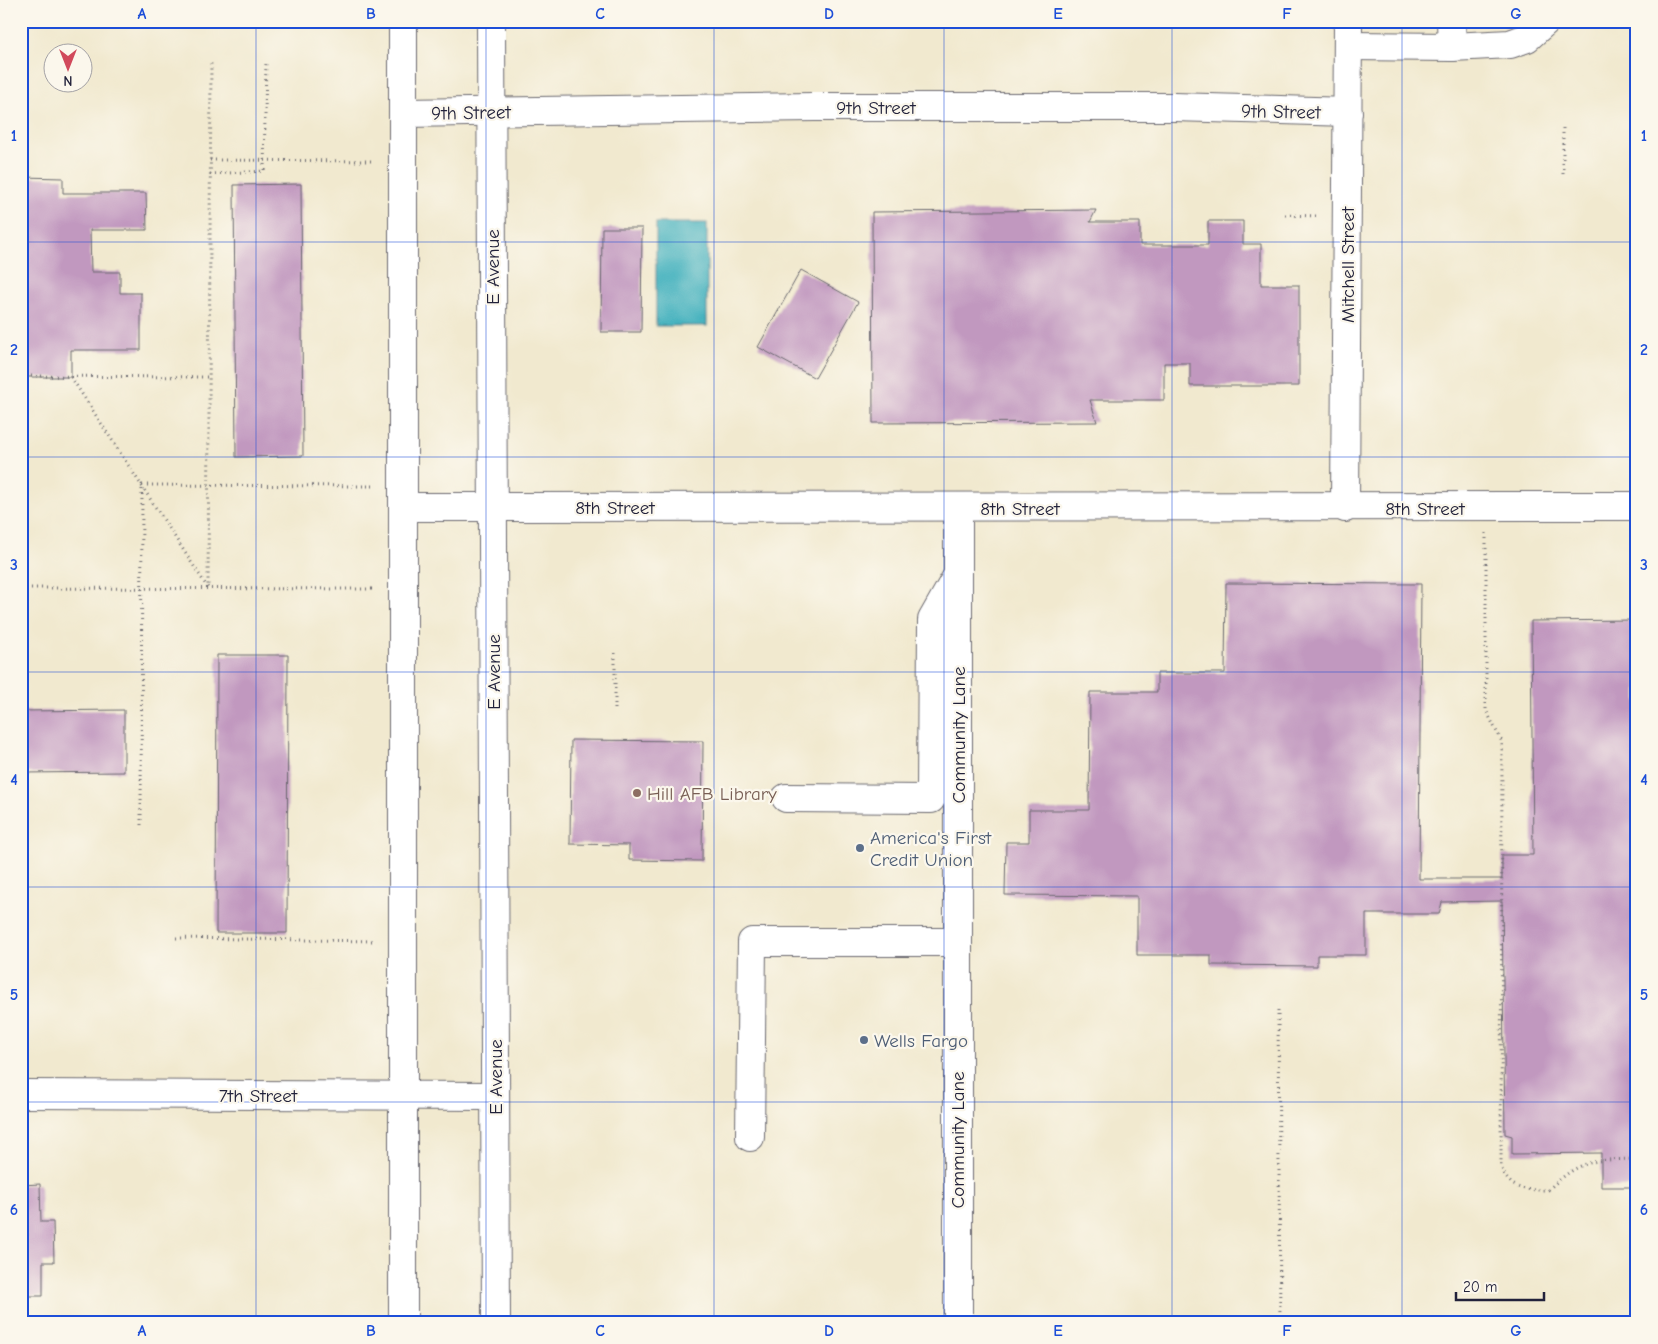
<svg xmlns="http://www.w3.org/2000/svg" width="1658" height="1344" font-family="'Comic Neue',sans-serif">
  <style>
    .water { fill: #43b1be; stroke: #326a7c }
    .building { fill: #c198bf }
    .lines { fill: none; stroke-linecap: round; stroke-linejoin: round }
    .minor-casing { stroke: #6a686f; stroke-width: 30 }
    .path { stroke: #6a686f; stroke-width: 3; stroke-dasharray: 1 4; stroke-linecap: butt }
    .minor { stroke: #fff; stroke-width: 28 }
    .grid { fill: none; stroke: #1d4ed8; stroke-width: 1; stroke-opacity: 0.55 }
    .education-dot { fill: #8d6e63; stroke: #fbf7ec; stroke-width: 2 }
    .service-dot { fill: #5c6f8a; stroke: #fbf7ec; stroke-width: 2 }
    .labels { text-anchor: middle; stroke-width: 4.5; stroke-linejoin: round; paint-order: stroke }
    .street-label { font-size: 19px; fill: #22223b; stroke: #fbf7ec }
    .education-label { font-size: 19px; fill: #785e54; stroke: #fbf7ec; text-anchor: start }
    .service-label { font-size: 19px; fill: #4e5e75; stroke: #fbf7ec; text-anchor: start }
    .neatline { fill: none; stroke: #1d4ed8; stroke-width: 2 }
    .grid-label { font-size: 16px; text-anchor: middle; font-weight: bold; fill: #1d4ed8 }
  </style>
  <rect width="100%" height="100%" fill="#fbf7ec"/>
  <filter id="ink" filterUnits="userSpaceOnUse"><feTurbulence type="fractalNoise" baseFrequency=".02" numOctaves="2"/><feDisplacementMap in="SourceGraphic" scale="10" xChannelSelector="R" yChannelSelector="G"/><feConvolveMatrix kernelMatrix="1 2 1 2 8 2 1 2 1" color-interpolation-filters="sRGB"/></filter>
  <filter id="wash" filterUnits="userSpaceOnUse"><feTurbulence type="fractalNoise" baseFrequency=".0096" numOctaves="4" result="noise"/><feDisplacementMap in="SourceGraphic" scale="20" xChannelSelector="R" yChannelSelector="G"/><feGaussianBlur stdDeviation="1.12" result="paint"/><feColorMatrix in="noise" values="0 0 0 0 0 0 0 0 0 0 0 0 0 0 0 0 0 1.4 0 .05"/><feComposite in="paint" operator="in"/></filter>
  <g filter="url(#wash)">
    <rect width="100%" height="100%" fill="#f1e9cf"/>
    <rect class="water" x="656" y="223" width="51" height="103"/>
    <g id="blocks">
      <g class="building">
        <polygon points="642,21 741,21 741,27 642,26"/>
        <polygon points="1607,21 1637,21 1637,24 1607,23"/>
        <polygon points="21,177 63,178 63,193 146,193 147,230 90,230 91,272 120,272 120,293 141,293 141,350 71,350 71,377 21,377"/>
        <polygon points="301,184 303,456 236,457 234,185"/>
        <polygon points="1096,210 1090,222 1140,222 1140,245 1208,245 1208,221 1243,221 1243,244 1261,244 1261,285 1299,285 1299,386 1190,386 1190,363 1164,363 1164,400 1090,400 1097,422 873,423 872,212"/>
        <polygon points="602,228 642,228 641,332 601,332"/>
        <polygon points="801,270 858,302 815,378 758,347"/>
        <polygon points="1226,583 1421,584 1419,879 1502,879 1502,855 1533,855 1531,621 1637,620 1637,1187 1601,1187 1601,1153 1512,1154 1512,1136 1505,1134 1502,901 1442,902 1439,914 1366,914 1366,955 1317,955 1317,966 1211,965 1211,955 1137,955 1137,896 1005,895 1006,842 1029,842 1029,810 1089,810 1090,692 1157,692 1157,673 1225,673"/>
        <polygon points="217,655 288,655 287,933 216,933"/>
        <polygon points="124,710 124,772 21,773 21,711"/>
        <polygon points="571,740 703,741 702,861 629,860 629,845 570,844"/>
        <polygon points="40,1184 41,1222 53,1222 54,1262 43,1262 43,1296 21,1296 21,1185"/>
      </g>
    </g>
  </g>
  <g filter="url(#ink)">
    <use href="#blocks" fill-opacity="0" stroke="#6a686f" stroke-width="1"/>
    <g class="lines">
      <defs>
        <g id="minor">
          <polyline points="491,21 496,1323"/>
          <polyline points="1451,21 1452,47"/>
          <polyline points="1348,46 1452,47 1510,44 1527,38 1546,21"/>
          <polyline points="404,113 815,107 1174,107 1348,112"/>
          <polyline points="403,507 1637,506"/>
          <polyline points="1345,508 1348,21"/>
          <polyline points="786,798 931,799 932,620 957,576"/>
          <polyline points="21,1094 495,1096"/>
          <polyline points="750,1137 752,942 958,942"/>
          <polyline points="403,1323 403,21"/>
          <polyline points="958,1323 958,507"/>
        </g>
      </defs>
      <use href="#minor" class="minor-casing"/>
      <g class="path">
        <polyline points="210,160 374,161"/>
        <polyline points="210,174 264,171 266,61"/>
        <polyline points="1563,174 1563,125"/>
        <polyline points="1285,215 1318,216"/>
        <polyline points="21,376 209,377"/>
        <polyline points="71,377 208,588 211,61"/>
        <path d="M1486,533V710L1502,742L1501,1166C1509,1191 1525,1190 1548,1190C1581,1159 1593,1160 1637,1159"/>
        <polyline points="21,588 375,589"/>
        <polyline points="615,653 615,709"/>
        <polyline points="141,825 142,485 375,486"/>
        <polyline points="176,938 375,941"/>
        <polyline points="1278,1010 1280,1323"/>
      </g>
      <use href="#minor" class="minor"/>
    </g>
  </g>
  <path class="grid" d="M256,21V1323M486,21V1323M714,21V1323M944,21V1323M1172,21V1323M1402,21V1323M21,242H1637M21,457H1637M21,672H1637M21,887H1637M21,1102H1637"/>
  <circle class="education-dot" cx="637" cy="793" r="5"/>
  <g class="service-dot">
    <circle cx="860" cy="848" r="5"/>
    <circle cx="864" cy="1040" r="5"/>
  </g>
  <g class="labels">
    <g class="street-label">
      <text x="876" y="114">9th Street</text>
      <text transform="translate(1281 111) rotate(1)" y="7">9th Street</text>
      <text transform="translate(471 112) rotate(-1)" y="7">9th Street</text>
      <text transform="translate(1347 265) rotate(-90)" y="7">Mitchell Street</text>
      <text transform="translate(492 267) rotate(-90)" y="7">E Avenue</text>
      <text x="615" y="514">8th Street</text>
      <text x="1020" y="515">8th Street</text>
      <text x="1425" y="515">8th Street</text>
      <text transform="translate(493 672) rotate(-90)" y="7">E Avenue</text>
      <text transform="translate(958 735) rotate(-90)" y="7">Community Lane</text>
      <text transform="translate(495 1077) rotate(-90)" y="7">E Avenue</text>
      <text x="258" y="1102">7th Street</text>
      <text transform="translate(957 1140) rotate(-90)" y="7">Community Lane</text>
    </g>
    <g class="education-label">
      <text x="647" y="800">Hill AFB Library</text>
    </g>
    <g class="service-label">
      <text x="870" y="844">America's First<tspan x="870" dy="22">Credit Union</tspan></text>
      <text x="874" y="1047">Wells Fargo</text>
    </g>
  </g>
  <rect width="1658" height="1344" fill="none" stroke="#fbf7ec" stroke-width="55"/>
  <g transform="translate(68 68) rotate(180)"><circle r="24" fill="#fbf7ec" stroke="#a4a2a5"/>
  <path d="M0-4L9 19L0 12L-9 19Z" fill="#d1495b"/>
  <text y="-8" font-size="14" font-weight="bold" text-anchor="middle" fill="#22223b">N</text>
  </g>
  <path d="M1456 1292v8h88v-8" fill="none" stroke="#22223b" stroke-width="2.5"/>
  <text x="1463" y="1292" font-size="15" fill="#22223b" stroke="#fbf7ec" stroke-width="4" paint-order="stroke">20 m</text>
  <rect x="28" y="28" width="1602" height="1288" class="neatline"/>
  <g class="grid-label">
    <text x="142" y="19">A</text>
    <text x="371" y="19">B</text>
    <text x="600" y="19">C</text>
    <text x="829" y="19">D</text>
    <text x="1058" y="19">E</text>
    <text x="1287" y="19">F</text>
    <text x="1516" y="19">G</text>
    <text x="14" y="141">1</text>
    <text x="1644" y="141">1</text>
    <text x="14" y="355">2</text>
    <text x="1644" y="355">2</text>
    <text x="14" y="570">3</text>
    <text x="1644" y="570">3</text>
    <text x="14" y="785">4</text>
    <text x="1644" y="785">4</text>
    <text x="14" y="1000">5</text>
    <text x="1644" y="1000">5</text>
    <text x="14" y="1215">6</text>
    <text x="1644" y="1215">6</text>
    <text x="142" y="1336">A</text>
    <text x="371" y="1336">B</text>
    <text x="600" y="1336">C</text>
    <text x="829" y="1336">D</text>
    <text x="1058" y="1336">E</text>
    <text x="1287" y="1336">F</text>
    <text x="1516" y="1336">G</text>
  </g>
</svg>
